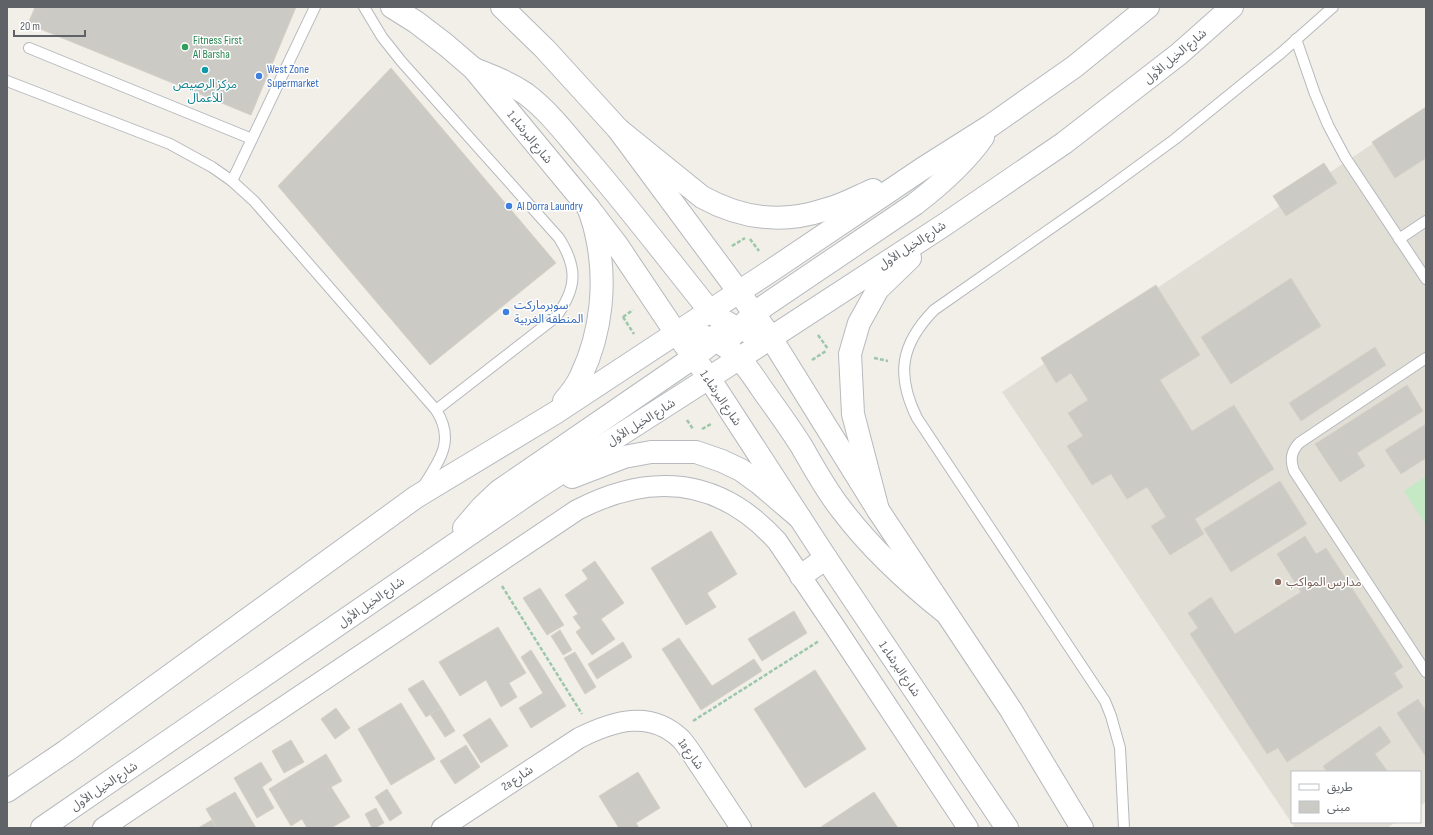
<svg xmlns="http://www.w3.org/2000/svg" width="1433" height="835" font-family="'Sofia Sans Condensed','Noto Sans Arabic',sans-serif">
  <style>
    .education { fill: #e1ded6 }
    .grass { fill: #c5e8c5 }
    .building { fill: #cccac5; stroke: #d6d1c6 }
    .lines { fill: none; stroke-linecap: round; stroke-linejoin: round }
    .service-casing { stroke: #b5b8bc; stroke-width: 12 }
    .minor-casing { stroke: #b5b8bc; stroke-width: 22 }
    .tertiary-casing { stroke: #b5b8bc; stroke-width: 24 }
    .secondary-casing { stroke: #b6babf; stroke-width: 24 }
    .path { stroke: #9cc7a9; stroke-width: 2.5; stroke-dasharray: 4 2; stroke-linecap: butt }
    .service { stroke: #fff; stroke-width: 10 }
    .minor { stroke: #fff; stroke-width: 20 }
    .tertiary { stroke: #fff; stroke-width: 22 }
    .secondary { stroke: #fff; stroke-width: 22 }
    .leisure-dot { fill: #2e9e5b; stroke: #fff; stroke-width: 1.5 }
    .culture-dot { fill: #0f9aa8; stroke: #fff; stroke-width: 1.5 }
    .shop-dot { fill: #3f7fe0; stroke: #fff; stroke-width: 1.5 }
    .education-dot { fill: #8d6e63; stroke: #fff; stroke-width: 1.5 }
    .labels { text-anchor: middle; stroke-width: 3; stroke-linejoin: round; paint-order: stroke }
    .leisure-label { font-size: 12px; fill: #27864d; stroke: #fff; text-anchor: start }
    .street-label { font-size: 12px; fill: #5f6368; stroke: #fff }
    .shop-label { font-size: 12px; fill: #366cbe; stroke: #fff; text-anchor: start }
    .culture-label { font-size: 12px; fill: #0d838f; stroke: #fff }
    .education-label { font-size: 12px; fill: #785e54; stroke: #fff; text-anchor: start }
  </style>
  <rect width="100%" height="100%" fill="#f1efe8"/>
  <polygon class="education" points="1426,108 1426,802 1420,806 1420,772 1292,772 1292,822 1396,822 1387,828 1295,828 1002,392"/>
  <polygon class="grass" points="1426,476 1426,525 1404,491"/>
  <g class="building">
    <polygon points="35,7 296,7 251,115 28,24"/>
    <polygon points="391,68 556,263 430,365 278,186"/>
    <polygon points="1426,107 1426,158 1395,178 1372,142"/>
    <polygon points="1324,163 1337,183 1286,216 1273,196"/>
    <polygon points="1291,278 1321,326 1231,384 1201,337"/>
    <polygon points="1156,285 1200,355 1160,380 1192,431 1234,405 1274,469 1195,519 1204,534 1170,555 1151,526 1166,517 1147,487 1127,499 1111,474 1092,485 1067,446 1083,436 1068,413 1088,400 1071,373 1056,383 1041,358"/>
    <polygon points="1375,347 1386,365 1301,421 1289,403"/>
    <polygon points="1407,385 1423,411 1357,453 1365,466 1340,482 1315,444"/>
    <polygon points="1426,424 1426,458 1401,474 1385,450"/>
    <polygon points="1280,481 1307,524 1231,572 1204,529"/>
    <polygon points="711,531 737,574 707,593 716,607 686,625 651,568"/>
    <polygon points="1305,536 1316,554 1326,548 1403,667 1394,673 1403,687 1287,762 1278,748 1267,754 1190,634 1198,628 1188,613 1211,597 1235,634 1301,592 1277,554"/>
    <polygon points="595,561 624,603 601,619 615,639 592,655 576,632 581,628 573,617 578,614 565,595 588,579 582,570"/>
    <polygon points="540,588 564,625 547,635 523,598"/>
    <polygon points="794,611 807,633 762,661 748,639"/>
    <polygon points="498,627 526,673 509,683 517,697 501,707 486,680 460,696 439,662"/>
    <polygon points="560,630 572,650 563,655 551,636"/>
    <polygon points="679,638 712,686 754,659 762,671 701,710 662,649"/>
    <polygon points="623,642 632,657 597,679 588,664"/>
    <polygon points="531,650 566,706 531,728 519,708 543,693 521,657"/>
    <polygon points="575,652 596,687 585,694 564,658"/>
    <polygon points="815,670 866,749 805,788 754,709"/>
    <polygon points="423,680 441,708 426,717 408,689"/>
    <polygon points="1418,699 1426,711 1426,757 1397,713"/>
    <polygon points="401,703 435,759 391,785 358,729"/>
    <polygon points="336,708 350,728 335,739 321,719"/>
    <polygon points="441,708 455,731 445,737 430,714"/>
    <polygon points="490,718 508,746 481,763 463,735"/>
    <polygon points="1380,726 1391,742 1375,754 1388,772 1327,772 1323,766"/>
    <polygon points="291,740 304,762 284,773 272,751"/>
    <polygon points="466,745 480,767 455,784 440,761"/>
    <polygon points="326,754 342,781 331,787 350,817 331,828 307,828 302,819 291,826 269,789"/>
    <polygon points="261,762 272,780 262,787 274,808 257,818 234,778"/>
    <polygon points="638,772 660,808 636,823 639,828 619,828 599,796"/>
    <polygon points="387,789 402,813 390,821 375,797"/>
    <polygon points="235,792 256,828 217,828 206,809"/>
    <polygon points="874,792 898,828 822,828 821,827"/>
    <polygon points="376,808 384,823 375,828 372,828 365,814"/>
    <polygon points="212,820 217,828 198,828"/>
  </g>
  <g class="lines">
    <defs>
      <g id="service">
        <path d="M364,7L382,37L401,61L559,238C578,268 577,288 556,317L436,410"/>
        <polyline points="1296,39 1315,94 1328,125 1345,157 1426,279"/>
        <polyline points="29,48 252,139"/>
        <path d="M7,81L170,144L212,167L232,181L254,201L436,410C456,441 439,461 422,488"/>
        <polyline points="232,181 315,7"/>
        <polyline points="1399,239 1426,221"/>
        <path d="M1426,358L1299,443C1291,452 1290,460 1294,471L1426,672"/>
        <path d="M1124,828L1120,748L1111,716L1105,701L917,418C896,375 900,345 934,310L1100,194L1175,139L1281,53L1333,7"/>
      </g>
      <g id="minor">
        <path d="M103,828L577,510C652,471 720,478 777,541L837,630L968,828"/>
        <path d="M442,828L579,738C613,721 650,709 681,739C689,748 695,759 702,769C715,789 728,808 741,828"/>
      </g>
      <g id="tertiary">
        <polyline points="392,7 416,22 446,45 474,69 588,207 617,245 676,333 709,378 826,558 1007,828"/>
        <polyline points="502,7 545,49 618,129 739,292 771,338 878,510 1011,710 1082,828"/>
        <polyline points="801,576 826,558"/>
      </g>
      <g id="secondary">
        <path d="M474,69C492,76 510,83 526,94C550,112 568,137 588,160C630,209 669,260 710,311C728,326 747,333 771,338"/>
        <path d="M618,129L702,197C742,219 781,224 824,210C841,206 857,197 873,190"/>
        <path d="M676,333C691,333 706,335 720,343C739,354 752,374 764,392C777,410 790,428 802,447C814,468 826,490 841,509C871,549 907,582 946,613"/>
        <path d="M730,338L754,313L915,204C941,184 965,163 983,137"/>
        <path d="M564,401C570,394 577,385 581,376C602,332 607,280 596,233C594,224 591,215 588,207"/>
        <polyline points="572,477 624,457 651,452 696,452 722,461 741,470 759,483 800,518"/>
        <polyline points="878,510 853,414 850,354 859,323 878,289 910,258"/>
        <polyline points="464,528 482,507 499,491 694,357 708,346 721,331"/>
        <polyline points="7,791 66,751 416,497 555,413 772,270 922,169 990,126 1074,67 1148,7"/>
        <polyline points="42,828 531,492 740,358 944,225 1064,143 1179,54 1232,7"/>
      </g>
    </defs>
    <use href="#service" class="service-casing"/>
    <use href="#minor" class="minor-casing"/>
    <use href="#tertiary" class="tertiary-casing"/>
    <use href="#secondary" class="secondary-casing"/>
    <g class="path">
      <polyline points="750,239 759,251"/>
      <polyline points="732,246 745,238"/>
      <polyline points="623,317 633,310"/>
      <polyline points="623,317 634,334"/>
      <polyline points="818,335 828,349"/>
      <polyline points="874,358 888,361"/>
      <polyline points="812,360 826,351"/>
      <polyline points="687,420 693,429"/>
      <polyline points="702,429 711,424"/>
      <polyline points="502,586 582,714"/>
      <polyline points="693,721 819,641"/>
    </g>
    <use href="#service" class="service"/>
    <use href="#minor" class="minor"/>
    <use href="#tertiary" class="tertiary"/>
    <use href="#secondary" class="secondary"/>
  </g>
  <circle class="leisure-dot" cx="185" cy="47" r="4"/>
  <circle class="culture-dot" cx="205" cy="70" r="4"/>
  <g class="shop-dot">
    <circle cx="259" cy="76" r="4"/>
    <circle cx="509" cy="206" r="4"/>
    <circle cx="506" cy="312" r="4"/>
  </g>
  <circle class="education-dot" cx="1278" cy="582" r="4"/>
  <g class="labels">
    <g class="leisure-label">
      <text x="193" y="44">Fitness First<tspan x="193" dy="14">Al Barsha</tspan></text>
    </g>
    <g class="street-label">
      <text transform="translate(1175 56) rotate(-40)" y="4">شارع الخيل الأول</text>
      <text transform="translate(530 137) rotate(51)" y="4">شارع البرشاء 1</text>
      <text transform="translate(912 245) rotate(-33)" y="4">شارع الخيل الأول</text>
      <text transform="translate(721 398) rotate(56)" y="4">شارع البرشاء 1</text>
      <text transform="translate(641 422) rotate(-32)" y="4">شارع الخيل الأول</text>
      <text transform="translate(371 602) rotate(-35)" y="4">شارع الخيل الأول</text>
      <text transform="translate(900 669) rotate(56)" y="4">شارع البرشاء 1</text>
      <text transform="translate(691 754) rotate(54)" y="4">1a شارع</text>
      <text transform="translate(517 778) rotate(-34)" y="4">2a شارع</text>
      <text transform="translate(104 786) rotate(-34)" y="4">شارع الخيل الأول</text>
    </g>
    <g class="shop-label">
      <text x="267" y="73">West Zone<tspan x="267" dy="14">Supermarket</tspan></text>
      <text x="517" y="210">Al Dorra Laundry</text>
      <text x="514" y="309">سوبرماركت<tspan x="514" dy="14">المنطقة الغربية</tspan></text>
    </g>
    <g class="culture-label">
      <text x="205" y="88">مركز الرصيص<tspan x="205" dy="14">للأعمال</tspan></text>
    </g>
    <g class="education-label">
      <text x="1286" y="586">مدارس المواكب</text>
    </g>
  </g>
  <rect width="1433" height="835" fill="none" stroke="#5f6368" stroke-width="16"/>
  <rect x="1291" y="771" width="130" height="52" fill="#ffffff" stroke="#bfc1c3"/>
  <rect x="1299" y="784" width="20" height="6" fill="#ffffff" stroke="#bfc1c3"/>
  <text x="1327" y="791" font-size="12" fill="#5f6368">طريق</text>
  <rect x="1299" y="801" width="20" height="12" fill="#cccac5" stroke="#bfc1c3"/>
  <text x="1327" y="811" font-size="12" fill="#5f6368">مبنى</text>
  <path d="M14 30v6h71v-6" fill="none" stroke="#5f6368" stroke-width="2"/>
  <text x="20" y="30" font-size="12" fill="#5f6368" stroke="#ffffff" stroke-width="3" paint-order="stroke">20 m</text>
</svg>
